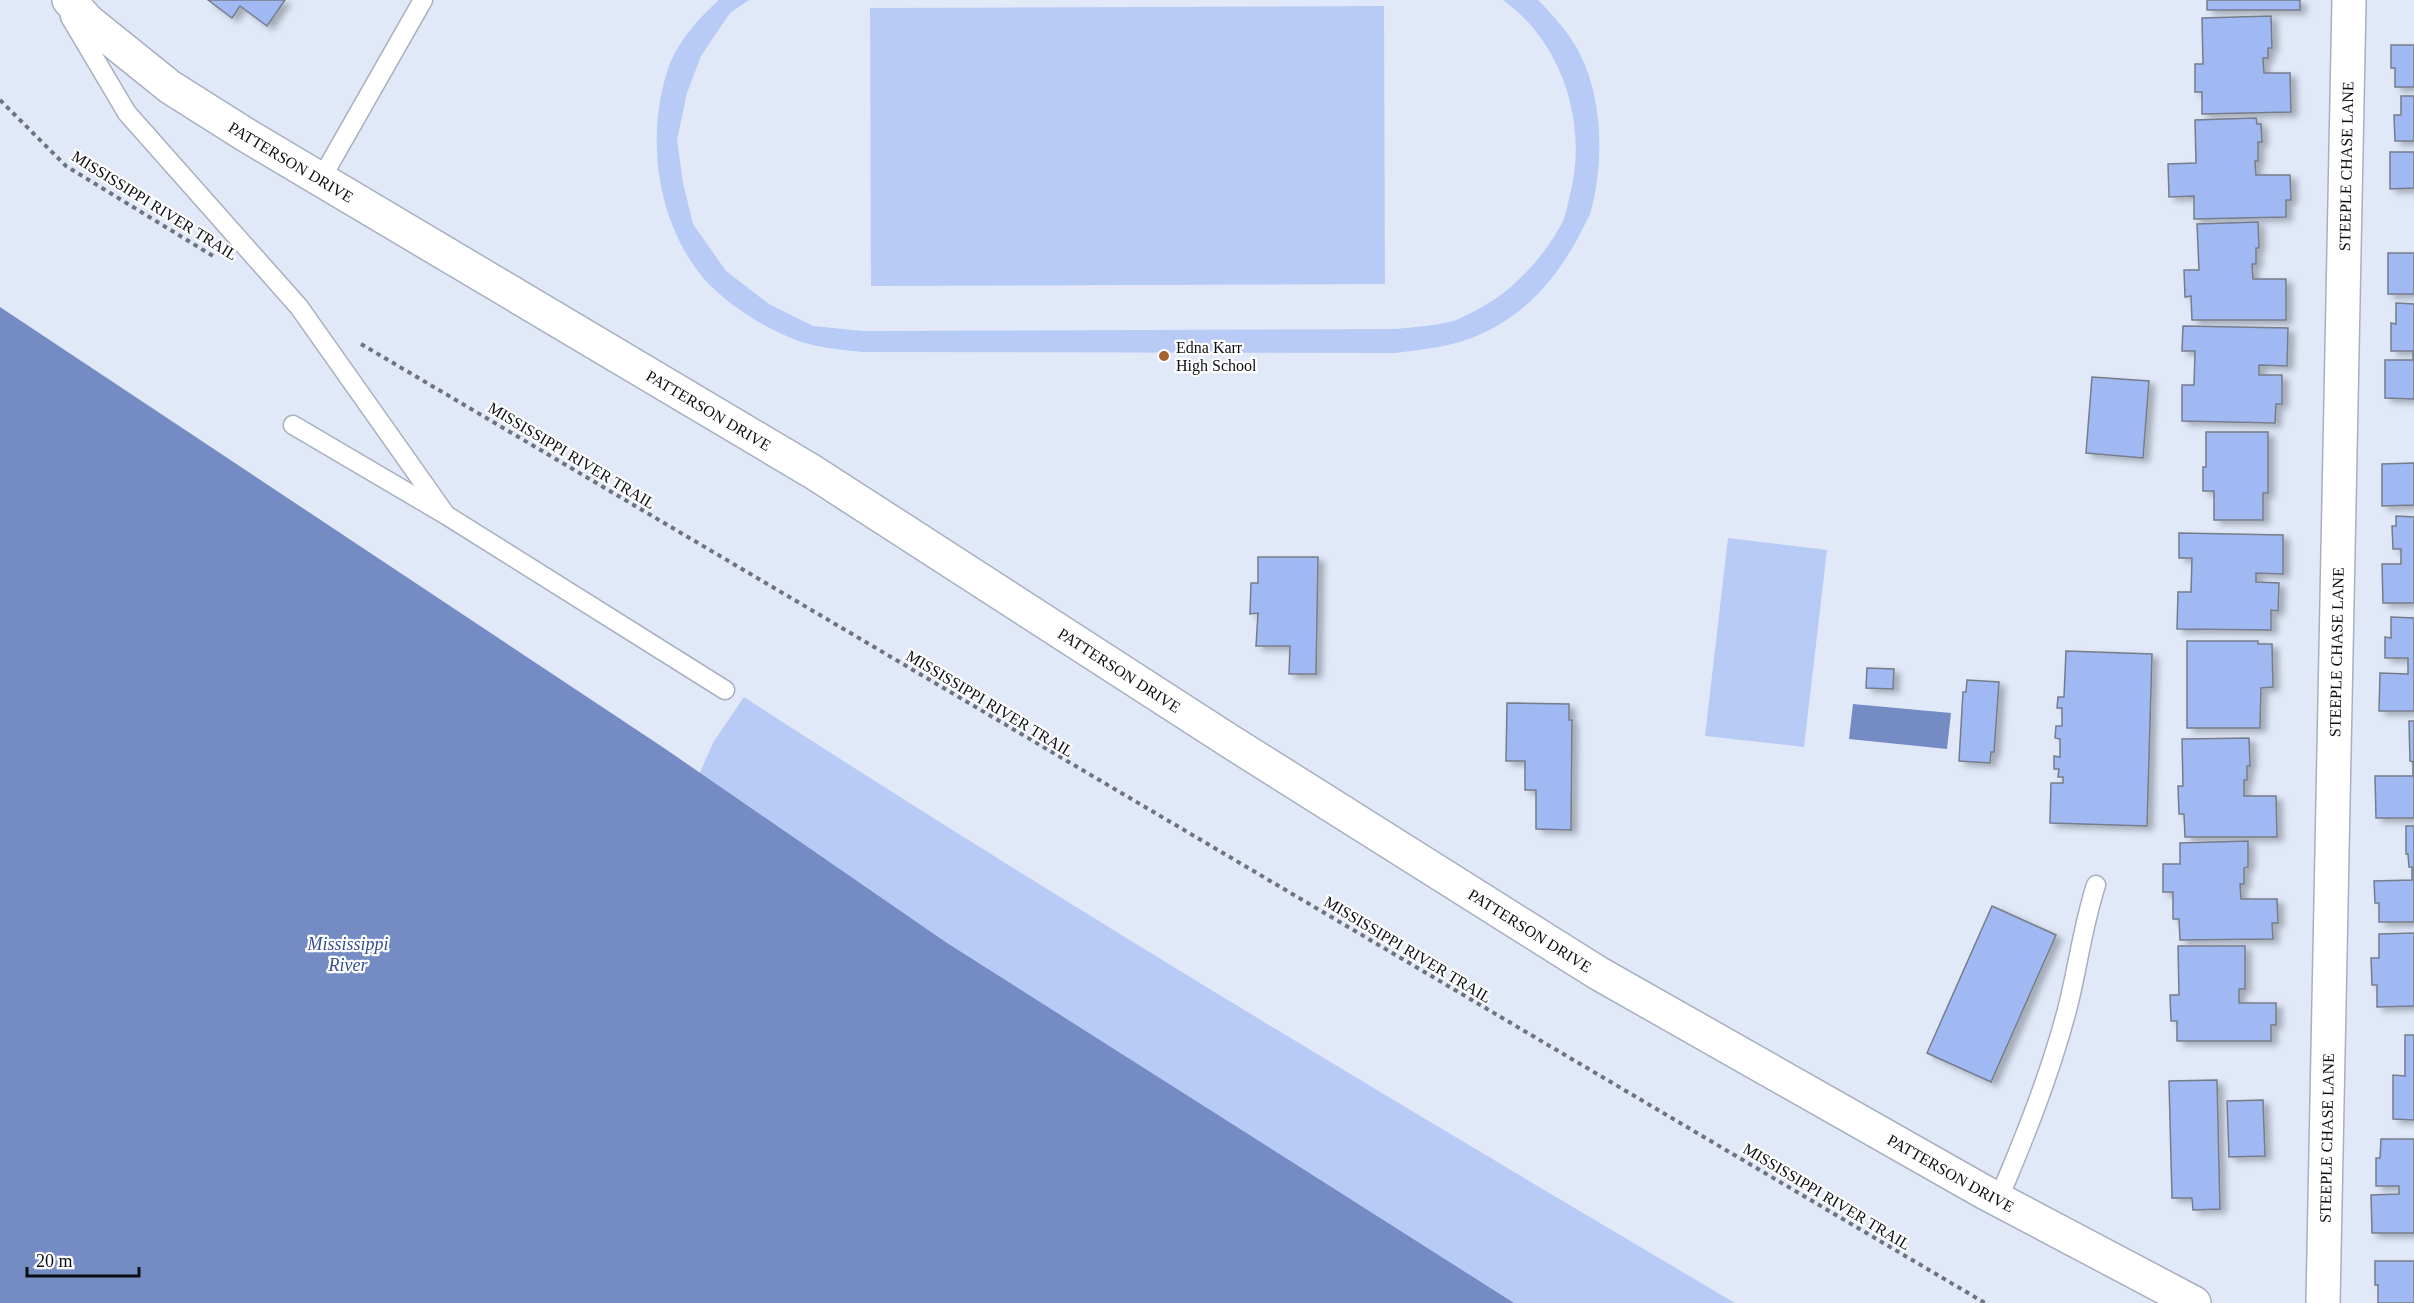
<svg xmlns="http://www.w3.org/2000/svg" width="2414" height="1303" font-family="Georgia,serif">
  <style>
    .green { fill: #b8cbf6 }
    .water { fill: #748cc3 }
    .building { fill: #a0b9f3; stroke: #757c8b; stroke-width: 1.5; filter: url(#shadow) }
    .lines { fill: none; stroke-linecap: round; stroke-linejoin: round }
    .service-casing { stroke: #a8afbf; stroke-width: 21 }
    .minor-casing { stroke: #a8afbf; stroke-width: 36 }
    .tertiary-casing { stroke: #a8afbf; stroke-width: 36 }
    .path { stroke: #6f737d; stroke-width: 4; stroke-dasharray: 4.5 4.5; stroke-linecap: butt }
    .service { stroke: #fff; stroke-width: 18 }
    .minor { stroke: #fff; stroke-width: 33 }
    .tertiary { stroke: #fff; stroke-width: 33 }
    .poi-dot { fill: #a56330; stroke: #fff; stroke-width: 2 }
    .labels { text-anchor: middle; stroke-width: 4.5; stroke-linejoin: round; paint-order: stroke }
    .street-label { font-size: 16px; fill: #0c0e13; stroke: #fff }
    .poi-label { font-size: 16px; fill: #0c0e13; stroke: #fff; text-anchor: start }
    .water-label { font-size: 18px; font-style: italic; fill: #354f95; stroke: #fff }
  </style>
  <defs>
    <filter id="shadow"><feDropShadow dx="6" dy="4" stdDeviation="3" flood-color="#0004"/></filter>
  </defs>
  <rect width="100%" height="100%" fill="#e1e9f9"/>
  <g class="green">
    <path d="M719,0H749L730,13L701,56L687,93L677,140L683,183L693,224L726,271L769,304L813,326L862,331L1396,329C1413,327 1433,326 1450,322C1462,319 1488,304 1498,297C1524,278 1549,249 1563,221C1566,214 1567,206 1569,199C1589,127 1564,44 1503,0H1538C1554,16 1570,34 1580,54C1603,99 1604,163 1591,211C1589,218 1584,225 1581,232C1561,271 1533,307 1493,328C1461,346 1432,348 1396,353L863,352C846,350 829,349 813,345C779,338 728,306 705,280C657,224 645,138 668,69C677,42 699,18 719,0Z"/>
    <polygon points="1384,6 1385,284 871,286 870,8"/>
    <polygon points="1728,538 1827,550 1804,747 1705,736"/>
    <path d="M744,697C1069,908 1402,1106 1735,1303H1450L692,790L714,741Z"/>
  </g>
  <g class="water">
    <polygon points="0,307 664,748 947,943 1514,1303 0,1303"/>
    <polygon points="1853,704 1951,713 1947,749 1849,739"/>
  </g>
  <g class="building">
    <polygon points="208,0 285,0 267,26 240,6 232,18"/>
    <rect x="2207" y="0" width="93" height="10"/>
    <polygon points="2271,16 2272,48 2268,48 2268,58 2263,58 2264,73 2290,73 2291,112 2202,114 2202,92 2195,92 2195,64 2203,64 2202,18"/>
    <polygon points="2391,45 2414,45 2414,87 2395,87 2395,68 2391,68"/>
    <polygon points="2401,96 2414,96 2414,141 2395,141 2394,115 2401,115"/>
    <polygon points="2256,118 2257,124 2261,124 2262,142 2258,142 2258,161 2255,161 2256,175 2290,175 2291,200 2286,200 2286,217 2194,219 2194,196 2169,197 2168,164 2196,163 2195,120"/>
    <polygon points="2390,152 2414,152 2414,188 2390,189"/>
    <polygon points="2258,222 2259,248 2256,248 2256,264 2252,264 2253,279 2286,279 2286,320 2192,320 2191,296 2185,297 2184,270 2199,270 2197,224"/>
    <rect x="2388" y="253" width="26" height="41"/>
    <polygon points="2396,303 2414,304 2414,399 2385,398 2385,360 2413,360 2413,351 2391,351 2391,323 2396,324"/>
    <polygon points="2183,326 2288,328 2287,366 2259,365 2259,375 2282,375 2282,404 2276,404 2275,423 2182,421 2182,385 2194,385 2195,351 2182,351"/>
    <polygon points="2092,377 2149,381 2143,458 2086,453"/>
    <polygon points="2206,432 2268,432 2268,493 2263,493 2263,520 2214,520 2214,491 2203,491 2203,467 2206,467"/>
    <polygon points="2414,463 2414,505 2382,506 2382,464"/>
    <polygon points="2396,516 2414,517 2414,603 2383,603 2382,564 2401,564 2401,549 2393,549 2392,526 2396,526"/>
    <polygon points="2179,533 2283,535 2283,574 2256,573 2256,582 2279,583 2278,611 2271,610 2271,630 2177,629 2178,592 2191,592 2192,558 2179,558"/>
    <polygon points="1258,557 1318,557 1316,674 1289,674 1290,646 1256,646 1258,613 1250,614 1251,583 1258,583"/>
    <polygon points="2391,617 2414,618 2414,711 2379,711 2380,673 2408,674 2408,658 2385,658 2385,637 2391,638"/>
    <polygon points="2187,641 2258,641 2258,644 2272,644 2273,687 2261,688 2260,728 2187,728"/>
    <polygon points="2066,651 2152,654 2147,826 2050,823 2051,783 2063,783 2063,777 2058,777 2059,769 2054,769 2054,756 2060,757 2060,739 2055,738 2056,726 2062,726 2062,708 2057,708 2058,697 2064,697"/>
    <polygon points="1867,668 1894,669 1893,689 1866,688"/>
    <polygon points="1967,680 1999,682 1994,752 1991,752 1990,763 1959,761 1963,692 1966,692"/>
    <polygon points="1507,703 1569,704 1569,720 1572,720 1571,830 1536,829 1536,790 1525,790 1525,761 1506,761"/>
    <polygon points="2409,721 2414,721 2414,818 2376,818 2375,776 2413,776 2413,762 2410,761"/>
    <polygon points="2249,738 2250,766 2247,766 2247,780 2244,780 2244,796 2276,796 2277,837 2185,837 2184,814 2179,814 2178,786 2183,786 2182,739"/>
    <polygon points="2406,826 2414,826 2414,922 2379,922 2379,903 2375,903 2374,881 2412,880 2412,867 2409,867 2408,854 2406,854"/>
    <polygon points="2248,841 2248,867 2244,868 2244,884 2240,884 2241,899 2277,899 2278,923 2272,923 2273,939 2180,940 2179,919 2173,919 2173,892 2163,892 2163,864 2180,864 2180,843"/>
    <polygon points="1992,906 2056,935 1991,1082 1927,1053"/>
    <polygon points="2414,933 2414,1006 2377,1007 2377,985 2372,985 2371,958 2379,958 2379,934"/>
    <polygon points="2178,946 2245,946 2245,989 2239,989 2239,1003 2276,1003 2276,1025 2271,1025 2271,1041 2177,1041 2177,1021 2171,1021 2170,995 2179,995"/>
    <polygon points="2405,1035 2414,1035 2414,1120 2393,1119 2393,1075 2405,1076"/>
    <polygon points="2217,1080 2220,1209 2193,1210 2192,1198 2172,1198 2169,1081"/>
    <polygon points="2263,1100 2265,1156 2229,1157 2227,1101"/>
    <polygon points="2381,1139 2414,1139 2414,1233 2372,1233 2371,1195 2399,1194 2399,1186 2376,1186 2376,1158 2380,1158"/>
    <polygon points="2375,1261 2414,1261 2414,1303 2378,1303 2378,1285 2375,1285"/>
  </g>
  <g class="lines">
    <defs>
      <g id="service">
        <polyline points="70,17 127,113 299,307 446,515"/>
        <polyline points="321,179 423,0"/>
        <polyline points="293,425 446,515 725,690"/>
        <path d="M1998,1200C2025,1137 2051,1072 2068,1006C2078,966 2083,925 2096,885"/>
      </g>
      <g id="minor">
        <path id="s1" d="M2323,1303L2349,0"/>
      </g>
      <g id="tertiary">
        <path id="s2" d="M69,0L88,21L170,87L246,135L813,472L1228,740L1598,973L1984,1192L2194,1303"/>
      </g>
    </defs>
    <use href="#service" class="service-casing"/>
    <use href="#minor" class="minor-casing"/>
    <use href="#tertiary" class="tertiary-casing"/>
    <g class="path">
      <polyline points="0,100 66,166 213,256"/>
      <polyline points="361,344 1985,1303"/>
    </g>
    <use href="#service" class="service"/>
    <use href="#minor" class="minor"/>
    <use href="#tertiary" class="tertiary"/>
  </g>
  <circle class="poi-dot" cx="1164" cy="356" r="6"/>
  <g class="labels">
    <g class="street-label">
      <text dy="6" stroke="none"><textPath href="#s2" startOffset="276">PATTERSON DRIVE</textPath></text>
      <text dy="6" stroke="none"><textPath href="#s1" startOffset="1137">STEEPLE CHASE LANE</textPath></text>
      <text transform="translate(155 205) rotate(32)" y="6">MISSISSIPPI RIVER TRAIL</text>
      <text dy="6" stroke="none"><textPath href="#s2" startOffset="762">PATTERSON DRIVE</textPath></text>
      <text transform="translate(572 455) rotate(31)" y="6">MISSISSIPPI RIVER TRAIL</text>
      <text dy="6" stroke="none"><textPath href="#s1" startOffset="651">STEEPLE CHASE LANE</textPath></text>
      <text dy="6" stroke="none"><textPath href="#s2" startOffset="1248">PATTERSON DRIVE</textPath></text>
      <text transform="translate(990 703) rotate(31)" y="6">MISSISSIPPI RIVER TRAIL</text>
      <text dy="6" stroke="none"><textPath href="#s2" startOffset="1734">PATTERSON DRIVE</textPath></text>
      <text transform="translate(1408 949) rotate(31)" y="6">MISSISSIPPI RIVER TRAIL</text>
      <text dy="6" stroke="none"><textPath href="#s1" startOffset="165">STEEPLE CHASE LANE</textPath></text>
      <text dy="6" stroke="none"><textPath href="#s2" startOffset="2220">PATTERSON DRIVE</textPath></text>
      <text transform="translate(1827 1196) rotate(31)" y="6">MISSISSIPPI RIVER TRAIL</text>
    </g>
    <g class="poi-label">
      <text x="1176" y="353">Edna Karr<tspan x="1176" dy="18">High School</tspan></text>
    </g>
    <g class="water-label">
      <text x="348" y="950">Mississippi<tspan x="348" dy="21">River</tspan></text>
    </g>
  </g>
  <path d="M27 1267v9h112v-9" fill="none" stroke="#0c0e13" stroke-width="3"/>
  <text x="36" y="1267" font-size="18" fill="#0c0e13" stroke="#ffffff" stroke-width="4.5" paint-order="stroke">20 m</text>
</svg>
